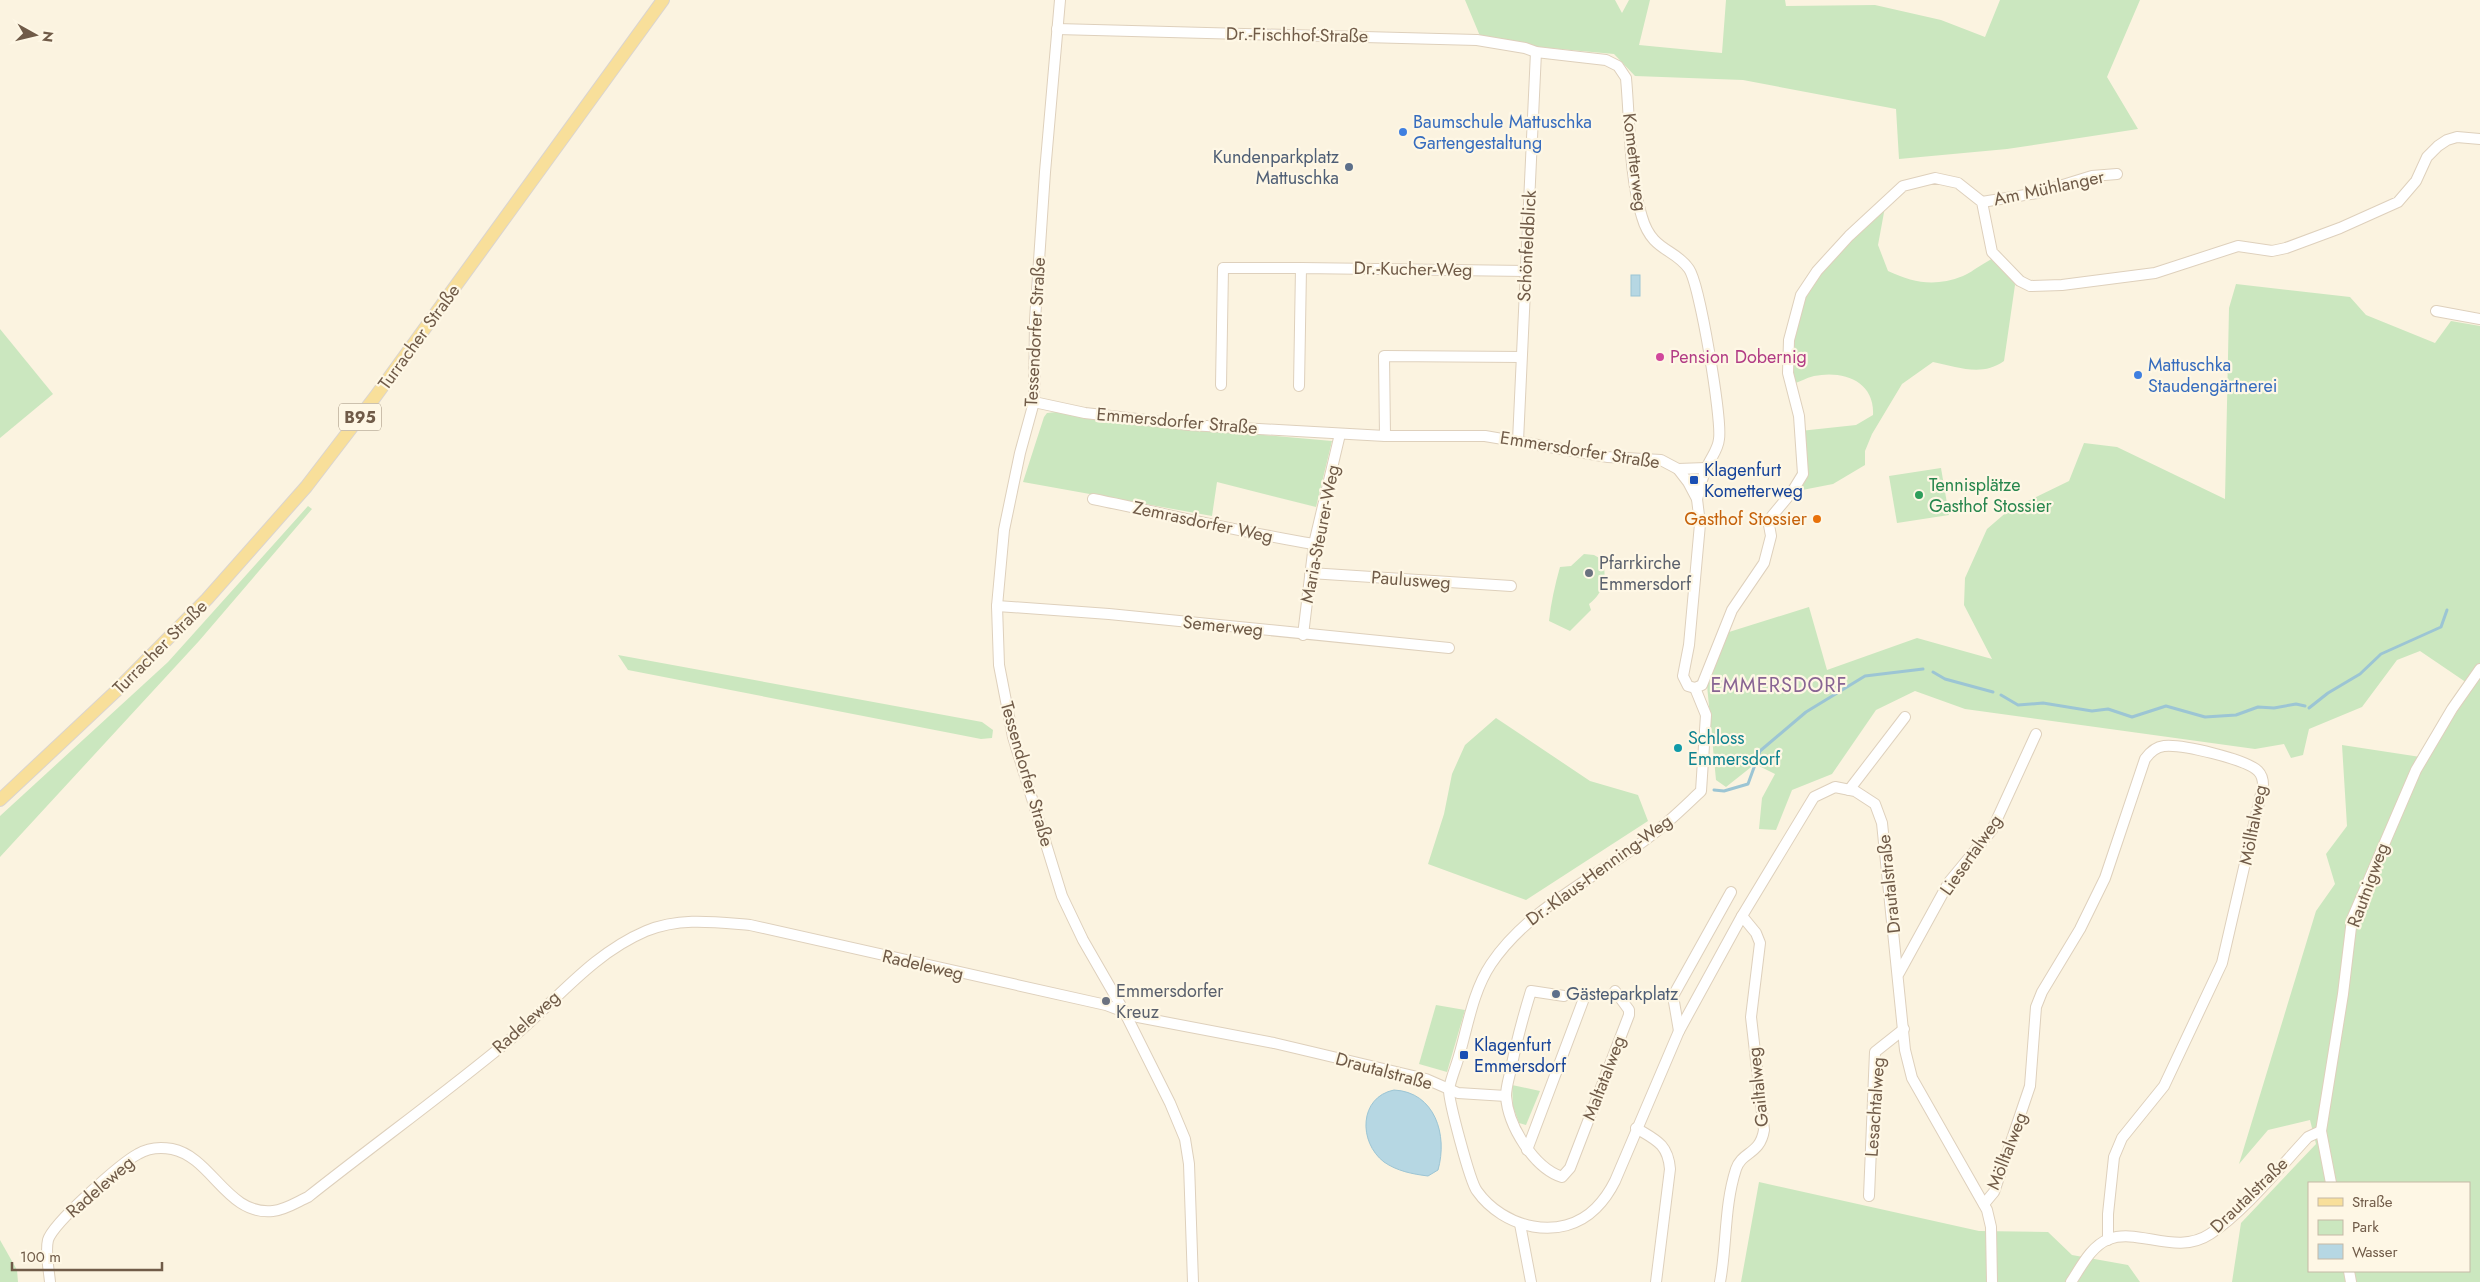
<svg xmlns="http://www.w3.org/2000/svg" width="2480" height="1282" font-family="Jost,sans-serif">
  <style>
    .green { fill: #cbe7bf; fill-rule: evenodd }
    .water { fill: #b6d7e3; stroke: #9cc5d4 }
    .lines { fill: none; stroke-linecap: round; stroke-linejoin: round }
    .stream { stroke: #9cc5d4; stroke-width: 3 }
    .minor-casing { stroke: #ded0bc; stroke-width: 12 }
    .major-casing { stroke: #dad4cf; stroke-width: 14 }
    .minor { stroke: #fff; stroke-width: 10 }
    .major { stroke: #f8df9a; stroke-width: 12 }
    .shop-dot { fill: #3f7fe0; stroke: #fef7e5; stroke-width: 2 }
    .service-dot { fill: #5c6f8a; stroke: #fef7e5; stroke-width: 2 }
    .hotel-dot { fill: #d1479c; stroke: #fef7e5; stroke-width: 2 }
    .transit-dot { fill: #1a4fb4; stroke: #fef7e5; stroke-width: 2 }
    .leisure-dot { fill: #2e9e5b; stroke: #fef7e5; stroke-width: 2 }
    .food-dot { fill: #e8710a; stroke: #fef7e5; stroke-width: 2 }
    .worship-dot { fill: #6b7280; stroke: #fef7e5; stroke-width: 2 }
    .culture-dot { fill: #0f9aa8; stroke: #fef7e5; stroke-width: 2 }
    .labels { text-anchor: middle; stroke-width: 4.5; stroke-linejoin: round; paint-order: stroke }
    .shield { fill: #fef7e5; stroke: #9b8a77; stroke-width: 1 }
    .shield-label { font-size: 16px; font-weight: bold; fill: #705b48 }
    .street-label { font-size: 18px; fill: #705b48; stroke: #fef7e5 }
    .shop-label { font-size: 18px; fill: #366cbe; stroke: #fef7e5; text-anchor: start }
    .service-label { font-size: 18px; fill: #4e5e75; stroke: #fef7e5; text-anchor: end }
    .hotel-label { font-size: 18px; fill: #b23c85; stroke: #fef7e5; text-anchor: start }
    .transit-label { font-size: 18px; fill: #164399; stroke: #fef7e5; text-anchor: start }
    .leisure-label { font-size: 18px; fill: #27864d; stroke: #fef7e5; text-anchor: start }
    .food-label { font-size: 18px; fill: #c56008; stroke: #fef7e5; text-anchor: end }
    .worship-label { font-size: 18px; fill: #5b616d; stroke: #fef7e5; text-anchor: start }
    .culture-label { font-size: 18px; fill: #0d838f; stroke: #fef7e5; text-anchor: start }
    .quarter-label { font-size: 20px; letter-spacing: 1px; fill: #886493; stroke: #fef7e5 }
  </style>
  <rect width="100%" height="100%" fill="#fbf3e0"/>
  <g class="green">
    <polygon points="1465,0 1615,0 1622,13 1629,0 1650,0 1639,45 1722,53 1726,0 1785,0 1786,6 1875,5 1941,20 1985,37 2000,0 2140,0 2107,77 2138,129 2007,149 1899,159 1896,109 1743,80 1635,76 1614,54 1538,47 1480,36"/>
    <path d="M1885,207L1878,245L1888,271C1914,283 1935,287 1963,276C1974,271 1984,262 1996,257L2012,273L2015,285L2004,361C1982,377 1958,367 1933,362L1902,384L1872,434L1865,451V465L1833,484L1792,492L1797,484L1800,431L1856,425L1873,415C1875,381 1843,370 1814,376C1806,378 1799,382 1791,385L1789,364L1805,290L1822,266Z"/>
    <path d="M2236,284L2350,297L2366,315L2435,343L2451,321L2480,326V1282H2232L2241,1223L2316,1144L2310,1120L2268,1130L2239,1164L2316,911L2335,884L2326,854L2347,826L2342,745L2427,758L2473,687L2420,651L2397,660L2362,707L2309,729L2303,755L2291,758L2284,744L2255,749L1965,709L1915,691L1876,710L1832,774L1792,790L1776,830L1759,829L1762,798L1775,774L1755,764L1726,787L1716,780L1707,685L1729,632L1809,607L1827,670L1917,638L1992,659L1964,605L1965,578L1987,529L2009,510L2069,481L2084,443L2117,447L2225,499L2229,308ZM2309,1183H2469V1271H2309Z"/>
    <polygon points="0,329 53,394 0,438"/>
    <polygon points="1056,412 1114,422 1332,441 1316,507 1217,482 1212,516 1023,482 1044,417 1047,413"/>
    <polygon points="1941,468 1949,515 1897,523 1889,476"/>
    <polygon points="308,506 312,509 199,641 0,857 0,816 168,662"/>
    <path d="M1584,554L1594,555L1601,559C1609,575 1603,594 1589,604L1591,610L1570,631L1549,621C1551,602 1555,585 1560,567L1571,566Z"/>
    <polygon points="618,655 982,722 993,730 992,738 981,739 628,670"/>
    <polygon points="1496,718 1590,781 1638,795 1648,821 1526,900 1428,864 1444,814 1452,774 1465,745"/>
    <polygon points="1436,1005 1465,1010 1447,1072 1419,1064"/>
    <polygon points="1512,1085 1540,1091 1526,1125 1519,1123 1513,1107"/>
    <polygon points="1759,1182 1979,1231 2048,1232 2072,1255 2128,1265 2140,1282 1741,1282"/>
    <polygon points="0,1240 17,1270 18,1282 0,1282"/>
  </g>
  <g class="water">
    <rect x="1631" y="275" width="9" height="21"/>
    <path d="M1394,1090C1435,1092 1448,1135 1438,1170L1428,1176C1412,1174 1397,1171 1384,1162C1358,1142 1359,1097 1394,1090Z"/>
  </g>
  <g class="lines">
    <g class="stream">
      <polyline points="1933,672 1945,679 1993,692"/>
      <polyline points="2001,695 2018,705 2043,703 2092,711 2108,709 2132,717 2166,706 2205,717 2236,715 2258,707 2274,708 2296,704 2305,706"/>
      <polyline points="2309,708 2328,693 2360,674 2381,654 2441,627 2447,610"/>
      <polyline points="1714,790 1724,791 1748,784 1760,751 1806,712 1865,676 1923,669"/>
    </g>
    <defs>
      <g id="minor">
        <polyline points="1060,0 1045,172 1035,320 1034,402 1020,453 1004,530 997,606 999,665 1013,737 1062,896 1083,940 1125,1013 1170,1103 1185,1139 1189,1164 1193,1282"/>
        <path d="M1057,29L1477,40L1525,48L1536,52L1606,60L1618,66L1626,78C1630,121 1629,177 1642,217C1652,252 1675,248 1689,269C1700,285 1722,419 1719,439C1718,450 1711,457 1707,467C1702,476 1700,489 1697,499"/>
        <polyline points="1982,202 2037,193 2092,176 2117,174"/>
        <polyline points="2436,311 2480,319"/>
        <polyline points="1221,385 1223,268 1301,268"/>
        <polyline points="1299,386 1301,268 1526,271"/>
        <polyline points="1034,402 1085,413 1189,425 1385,436 1485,436 1608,457 1661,460 1678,469 1688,482 1697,499 1700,524 1689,645 1683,676 1688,686 1695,688 1702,685 1732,610 1764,563 1771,536 1769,525 1772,516 1792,492 1803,474 1799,416 1788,373 1789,340 1801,295 1817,271 1849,236 1903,186 1935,178 1958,183 1982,202 1992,252 2020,281 2030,286 2062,285 2155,273 2238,246 2272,251 2286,248 2340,228 2398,202 2416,181 2427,157 2438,146 2447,140 2457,137 2480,139"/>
        <polyline points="1385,436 1384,356 1521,357"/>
        <polyline points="1518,441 1536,52"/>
        <polyline points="1678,469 1706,468"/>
        <path d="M1093,499C1167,514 1240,532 1314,544"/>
        <polyline points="1310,573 1511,586"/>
        <polyline points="997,606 1109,614 1449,648"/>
        <polyline points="1303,635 1314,544 1340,434"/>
        <path d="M1695,688L1706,715L1701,791C1685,806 1670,821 1653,834C1600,876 1530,906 1491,964C1473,991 1468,1025 1459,1056C1456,1067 1451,1078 1449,1089C1448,1099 1470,1182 1477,1191C1503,1228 1561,1243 1596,1208C1604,1200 1610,1191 1615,1181L1679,1031L1742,916L1814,797L1835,787L1855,791L1875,804L1882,823L1905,1050L1912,1078L1987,1210L1991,1227L1992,1282"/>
        <polyline points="1849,790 1905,717"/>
        <polyline points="1899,973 1949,882 1992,830 2036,734"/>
        <path d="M1564,996L1531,991C1523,1017 1516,1043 1511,1069C1509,1078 1506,1087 1506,1096C1508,1126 1534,1168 1562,1177L1570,1168L1629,1015V1010L1615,991"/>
        <polyline points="1679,1031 1673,996 1731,892"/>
        <path d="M1636,1128C1656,1140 1668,1144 1670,1169L1656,1282"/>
        <polyline points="1527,1150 1583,1001"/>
        <polyline points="2331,1183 2321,1131 2343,994 2352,919 2416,770 2452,709 2480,669"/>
        <polyline points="1869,1196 1875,1052 1904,1029"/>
        <path d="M1984,1204L1994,1192L2030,1086L2036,1007L2042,992L2080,929L2105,878L2145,759C2150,752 2155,747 2164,746C2181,744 2246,759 2258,771C2262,775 2263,779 2263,785L2222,963L2164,1086L2122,1138L2114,1157L2108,1214V1240"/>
        <polyline points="1520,1224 1531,1282"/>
        <polyline points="2349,1271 2351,1282"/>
        <path d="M50,1282C49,1270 45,1252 48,1240C53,1223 121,1163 138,1154C148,1148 161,1147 172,1149C212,1157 227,1216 273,1211C285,1210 297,1202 308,1197C376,1143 447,1092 513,1037C557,1000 592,954 646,931C680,917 714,922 750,925L1106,1005L1138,1017L1274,1043L1426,1079L1458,1093L1506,1096"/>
        <path d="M1720,1282C1727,1245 1724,1206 1736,1169C1742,1151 1760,1155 1764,1130L1751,1017L1760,943L1756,933L1742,916"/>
        <path d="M2071,1282C2081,1267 2091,1246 2109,1239C2139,1228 2177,1256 2210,1234C2243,1213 2281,1166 2308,1137L2321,1131"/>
      </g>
      <polyline id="major" points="0,800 115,692 207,599 306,487 375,397 663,0"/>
    </defs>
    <use href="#minor" class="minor-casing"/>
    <use href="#major" class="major-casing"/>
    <use href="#minor" class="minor"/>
    <use href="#major" class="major"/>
  </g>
  <g class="shop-dot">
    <circle cx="1403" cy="132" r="5"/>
    <circle cx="2138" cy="375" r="5"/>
  </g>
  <g class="service-dot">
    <circle cx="1349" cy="167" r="5"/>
    <circle cx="1556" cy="994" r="5"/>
  </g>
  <circle class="hotel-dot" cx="1660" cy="357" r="5"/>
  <g class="transit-dot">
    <rect x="1689" y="475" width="10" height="10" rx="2.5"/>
    <rect x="1459" y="1050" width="10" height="10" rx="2.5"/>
  </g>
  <circle class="leisure-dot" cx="1919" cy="495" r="5"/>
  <circle class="food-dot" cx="1817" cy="519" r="5"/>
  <g class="worship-dot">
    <circle cx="1589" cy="573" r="5"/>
    <circle cx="1106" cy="1001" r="5"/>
  </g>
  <circle class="culture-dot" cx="1678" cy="748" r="5"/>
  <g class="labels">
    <rect class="shield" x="339" y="403.5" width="42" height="27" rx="4"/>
    <g class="shield-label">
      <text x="360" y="423">B95</text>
    </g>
    <g class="street-label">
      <text transform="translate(1297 35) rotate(1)" y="6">Dr.-Fischhof-Straße</text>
      <text transform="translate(1635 162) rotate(83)" y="6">Kometterweg</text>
      <text transform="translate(2049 188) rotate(-12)" y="6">Am Mühlanger</text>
      <text transform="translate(1527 246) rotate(-87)" y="6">Schönfeldblick</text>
      <text transform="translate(1413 269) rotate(1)" y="6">Dr.-Kucher-Weg</text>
      <text transform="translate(1035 332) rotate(-87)" y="6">Tessendorfer Straße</text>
      <text transform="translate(419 337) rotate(-54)" y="6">Turracher Straße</text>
      <text transform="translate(1177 421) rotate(5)" y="6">Emmersdorfer Straße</text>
      <text transform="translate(1580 450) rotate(9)" y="6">Emmersdorfer Straße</text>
      <text transform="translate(1203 522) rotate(12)" y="6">Zemrasdorfer Weg</text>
      <text transform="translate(1320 534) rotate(-79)" y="6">Maria-Steurer-Weg</text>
      <text transform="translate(1411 580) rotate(4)" y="6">Paulusweg</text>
      <text transform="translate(1223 626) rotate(6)" y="6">Semerweg</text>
      <text transform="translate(160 647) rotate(-45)" y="6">Turracher Straße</text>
      <text transform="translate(1027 774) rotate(74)" y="6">Tessendorfer Straße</text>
      <text transform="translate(2253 825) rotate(-79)" y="6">Mölltalweg</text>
      <text transform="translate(1971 855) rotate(-55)" y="6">Liesertalweg</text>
      <text transform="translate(1599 870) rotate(-36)" y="6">Dr.-Klaus-Henning-Weg</text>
      <text transform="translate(1889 884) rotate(-96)" y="6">Drautalstraße</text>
      <text transform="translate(2368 885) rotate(-70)" y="6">Rautnigweg</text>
      <text transform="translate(923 965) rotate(13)" y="6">Radeleweg</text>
      <text transform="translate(526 1022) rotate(-42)" y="6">Radeleweg</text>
      <text transform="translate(1384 1071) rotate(15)" y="6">Drautalstraße</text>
      <text transform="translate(1604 1078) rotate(-69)" y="6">Maltatalweg</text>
      <text transform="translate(1758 1087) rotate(-96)" y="6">Gailtalweg</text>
      <text transform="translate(1875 1107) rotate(-86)" y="6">Lesachtalweg</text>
      <text transform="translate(2007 1151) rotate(-69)" y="6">Mölltalweg</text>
      <text transform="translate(100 1187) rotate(-41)" y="6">Radeleweg</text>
      <text transform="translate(2249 1195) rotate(-44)" y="6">Drautalstraße</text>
    </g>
    <g class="shop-label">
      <text x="1413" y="128">Baumschule Mattuschka<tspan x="1413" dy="21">Gartengestaltung</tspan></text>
      <text x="2148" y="371">Mattuschka<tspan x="2148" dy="21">Staudengärtnerei</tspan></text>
    </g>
    <g class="service-label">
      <text x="1339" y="163">Kundenparkplatz<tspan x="1339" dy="21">Mattuschka</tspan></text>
      <text x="1566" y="1000" text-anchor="start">Gästeparkplatz</text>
    </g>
    <g class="hotel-label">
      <text x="1670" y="363">Pension Dobernig</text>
    </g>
    <g class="transit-label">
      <text x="1704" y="476">Klagenfurt<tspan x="1704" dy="21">Kometterweg</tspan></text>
      <text x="1474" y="1051">Klagenfurt<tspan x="1474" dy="21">Emmersdorf</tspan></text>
    </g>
    <g class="leisure-label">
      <text x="1929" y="491">Tennisplätze<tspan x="1929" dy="21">Gasthof Stossier</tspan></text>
    </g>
    <g class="food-label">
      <text x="1807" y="525">Gasthof Stossier</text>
    </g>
    <g class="worship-label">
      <text x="1599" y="569">Pfarrkirche<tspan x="1599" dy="21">Emmersdorf</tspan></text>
      <text x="1116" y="997">Emmersdorfer<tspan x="1116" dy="21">Kreuz</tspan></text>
    </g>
    <g class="culture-label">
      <text x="1688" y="744">Schloss<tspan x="1688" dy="21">Emmersdorf</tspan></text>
    </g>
    <g class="quarter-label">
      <text x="1779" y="692">EMMERSDORF</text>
    </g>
  </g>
  <rect x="2308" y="1182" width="162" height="90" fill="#fef7e5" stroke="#c5b9a6"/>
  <rect x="2318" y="1198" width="25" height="8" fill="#f8df9a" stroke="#c5b9a6"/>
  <text x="2352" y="1207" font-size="15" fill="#705b48">Straße</text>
  <rect x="2318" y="1220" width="25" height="15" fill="#cbe7bf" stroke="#c5b9a6"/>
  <text x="2352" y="1232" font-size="15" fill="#705b48">Park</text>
  <rect x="2318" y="1244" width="25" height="15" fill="#b6d7e3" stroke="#c5b9a6"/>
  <text x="2352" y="1257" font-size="15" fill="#705b48">Wasser</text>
  <g transform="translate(35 35) rotate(98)" stroke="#fef7e5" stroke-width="4" paint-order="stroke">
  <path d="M0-4L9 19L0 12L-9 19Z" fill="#705b48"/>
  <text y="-8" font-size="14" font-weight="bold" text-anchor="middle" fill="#705b48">N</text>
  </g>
  <path d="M12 1262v8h150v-8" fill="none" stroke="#705b48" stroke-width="2.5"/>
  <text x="20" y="1262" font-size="15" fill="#705b48" stroke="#fef7e5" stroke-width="4" paint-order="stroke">100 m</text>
</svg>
